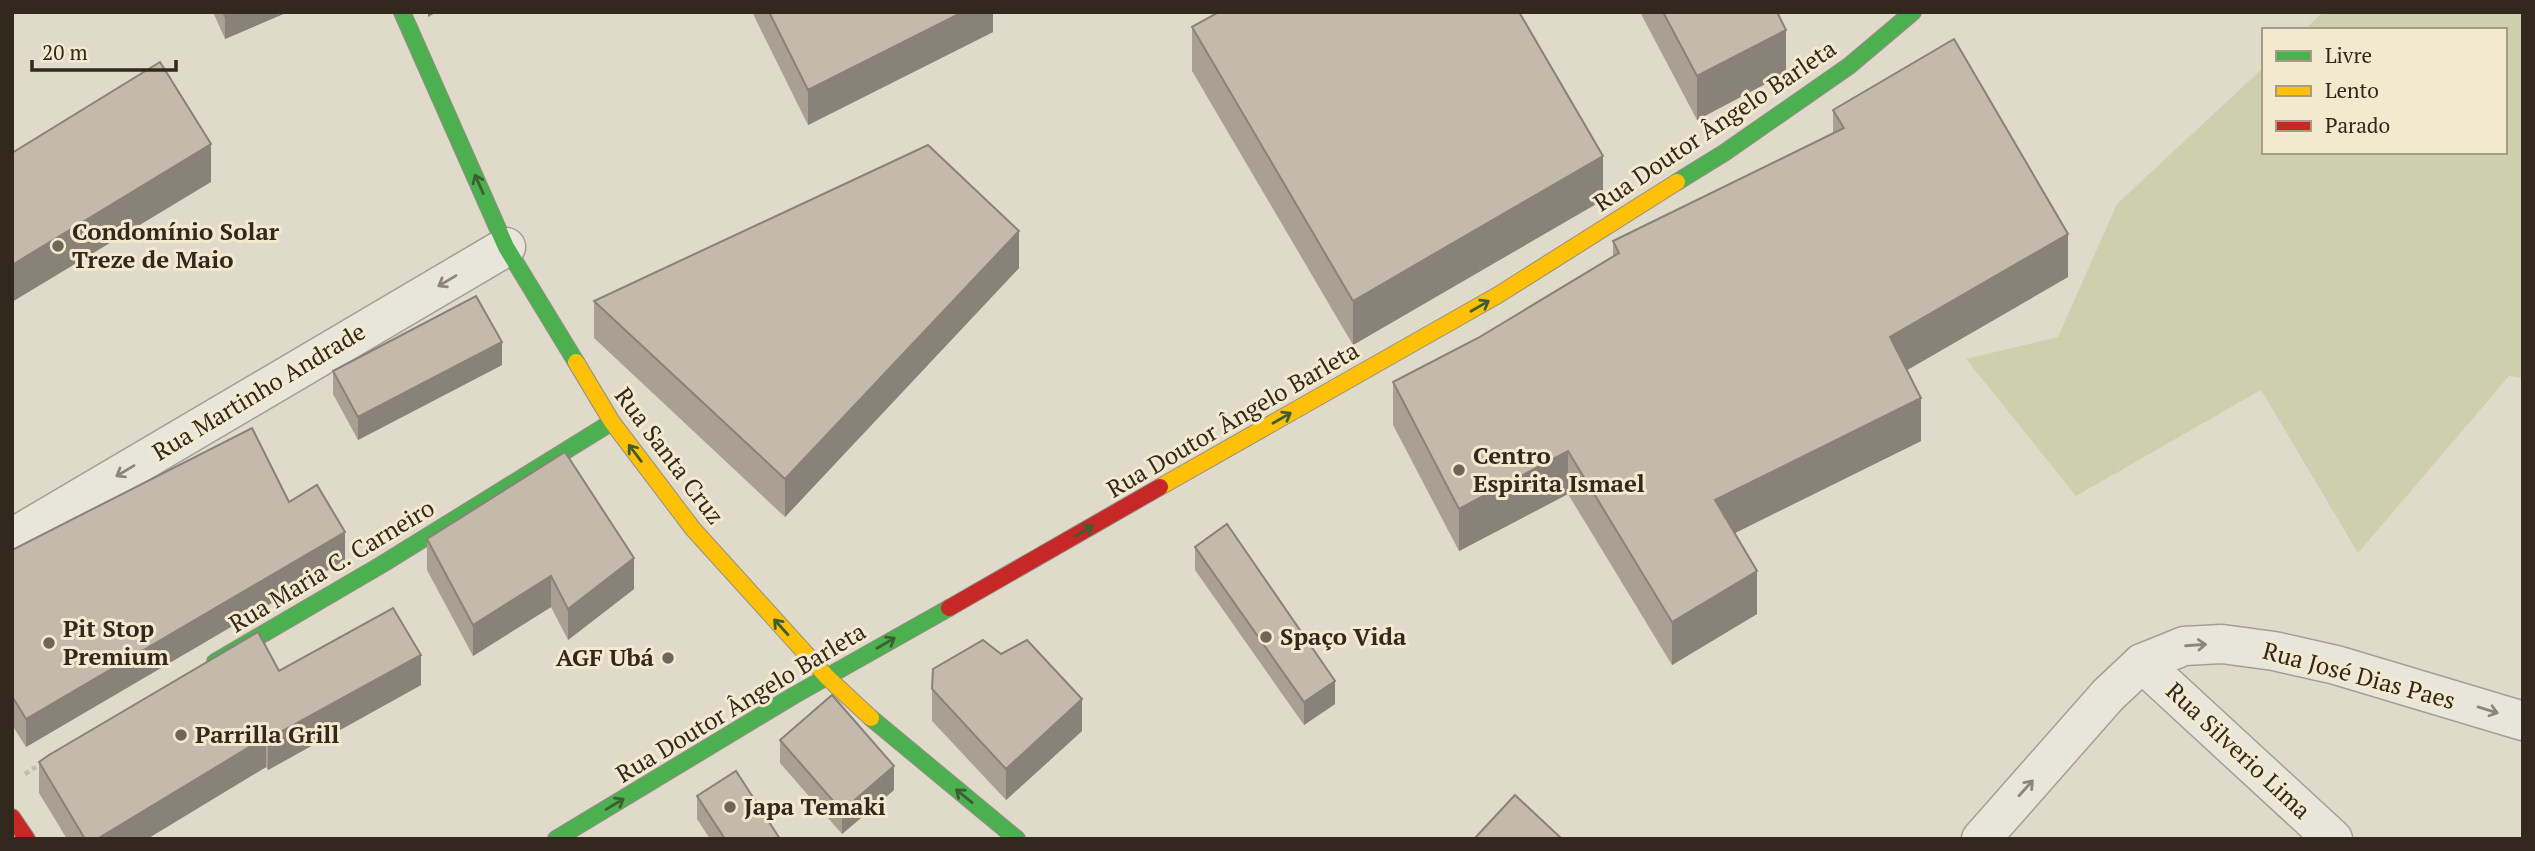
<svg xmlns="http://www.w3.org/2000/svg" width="2535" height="851" font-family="'PT Serif',serif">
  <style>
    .green { fill: #ced0ad }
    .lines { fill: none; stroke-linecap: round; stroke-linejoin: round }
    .street-casing { stroke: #a59f93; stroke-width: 41 }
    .fast-casing { stroke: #958e83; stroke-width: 18 }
    .slow-casing { stroke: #958e83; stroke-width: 18 }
    .jam-casing { stroke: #958e83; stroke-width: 18 }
    .path { stroke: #c1bcb2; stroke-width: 4.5; stroke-dasharray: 5 3.5; stroke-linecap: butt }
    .street { stroke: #e8e5db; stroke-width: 38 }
    .fast { stroke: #4caf50; stroke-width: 16 }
    .slow { stroke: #ffc107; stroke-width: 16 }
    .jam { stroke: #c62828; stroke-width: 16 }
    .wall { fill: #a99f93 }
    .shaded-wall { fill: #898278 }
    .building { fill: #c4b9ab; stroke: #898278; stroke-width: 2 }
    .oneway { stroke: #3c5e31 }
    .oneway2 { stroke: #8d867c }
    .poi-dot { fill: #6f665a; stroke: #f2e9cf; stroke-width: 2.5 }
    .labels { text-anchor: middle; stroke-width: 6; stroke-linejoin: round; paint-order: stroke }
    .street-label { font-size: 24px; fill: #32281d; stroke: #f2e9cf }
    .poi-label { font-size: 24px; font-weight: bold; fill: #32281d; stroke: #f2e9cf; text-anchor: start }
  </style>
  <rect width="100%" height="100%" fill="#e0daca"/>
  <polygon class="green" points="2323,12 2523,12 2523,378 2509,376 2358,553 2261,390 2076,496 1966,359 2058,337 2117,204 2264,67 2264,152 2505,152 2505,30 2304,30"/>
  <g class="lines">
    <defs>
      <g id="street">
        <polyline points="12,538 506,247"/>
        <polyline points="2142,663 2333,839"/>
        <polyline points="1981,839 2108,695 2142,663 2184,646 2222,644 2274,651 2336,665 2523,721"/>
      </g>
      <g id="fast">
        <polyline points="402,12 506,247 576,362"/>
        <polyline points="1677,182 1724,153 1849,66 1913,12"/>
        <polyline points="215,662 381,565 612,422"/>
        <polyline points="871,718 1017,839"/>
        <polyline points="556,839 793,696 949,608"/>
      </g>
      <g id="slow">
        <polyline points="576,362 612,422 693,529 827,677 871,718"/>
        <polyline points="1160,487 1498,295 1677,182"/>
      </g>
      <g id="jam">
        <polyline points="949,608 1160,487"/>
        <polyline points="12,817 27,839"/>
      </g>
    </defs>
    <use href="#street" class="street-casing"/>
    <use href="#fast" class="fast-casing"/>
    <use href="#slow" class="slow-casing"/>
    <use href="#jam" class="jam-casing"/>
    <polyline class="path" points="25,774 36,767"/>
    <use href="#street" class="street"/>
    <use href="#fast" class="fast"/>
    <use href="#slow" class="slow"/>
    <use href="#jam" class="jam"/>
  </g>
  <g class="wall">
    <polygon points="213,12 288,12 225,39"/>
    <polygon points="752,12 993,12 993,32 808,125"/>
    <polygon points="1640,12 1777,12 1786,73 1697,120"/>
    <polygon points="1192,27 1603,200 1353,345 1192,71"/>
    <polygon points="1833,110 2068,277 1907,370 1921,441 1734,533 1757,614 1672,665 1568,494 1459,551 1393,425 1393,382 1478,338 1613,256 1613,241 1833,133"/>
    <polygon points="1019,268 785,517 594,338 594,301"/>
    <polygon points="502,365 358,440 333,394 333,371"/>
    <polygon points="289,502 345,560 26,747 12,725 12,550"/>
    <polygon points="427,539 634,589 568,640 551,607 473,656 427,570"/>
    <polygon points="1195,547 1335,704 1304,725 1195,570"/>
    <polygon points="279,671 421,685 268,770 266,767 147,839 67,839 39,793 39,762"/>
    <polygon points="932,689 1082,731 1006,800 932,721"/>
    <polygon points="780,740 894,790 842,834 780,763"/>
    <polygon points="697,796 780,839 710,839 697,819"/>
  </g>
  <g class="shaded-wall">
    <polygon points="234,12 288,12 225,39 225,16"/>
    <polygon points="428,12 437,12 428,17"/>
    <polygon points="963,12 993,12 993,32 808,125 808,90"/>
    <polygon points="1786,30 1786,73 1697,120 1697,76"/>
    <polygon points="211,144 211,182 12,302 12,265"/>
    <polygon points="1603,156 1603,200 1353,345 1353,301"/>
    <polygon points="1019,231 1019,268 785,517 785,479"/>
    <polygon points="2068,234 2068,277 1890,380 1890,337"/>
    <polygon points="502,342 502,365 358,440 358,417"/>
    <polygon points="1921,398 1921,441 1715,543 1715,500"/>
    <polygon points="1568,451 1568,494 1459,551 1459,509"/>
    <polygon points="345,532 345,560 26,747 26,719"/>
    <polygon points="634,558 634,589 568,640 568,609"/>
    <polygon points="1757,571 1757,614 1672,665 1672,622"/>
    <polygon points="551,576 551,607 473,656 473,625"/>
    <polygon points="421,655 421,685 268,770 268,739"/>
    <polygon points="1335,681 1335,704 1304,725 1304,702"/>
    <polygon points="1082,699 1082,731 1006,800 1006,769"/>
    <polygon points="266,737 266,767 147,839 97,839"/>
    <polygon points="894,766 894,790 842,834 842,811"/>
  </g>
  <g class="building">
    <polygon points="223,12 234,12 225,16"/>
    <polygon points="769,12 963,12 808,90"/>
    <polygon points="1219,12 1519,12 1603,156 1353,301 1192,27"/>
    <polygon points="1663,12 1777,12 1786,30 1697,76"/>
    <polygon points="1954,39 2068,234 1890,337 1921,398 1715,500 1757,571 1672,622 1568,451 1459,509 1393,382 1478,338 1619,253 1613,241 1844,128 1833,110"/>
    <polygon points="160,62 211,144 12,265 12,153"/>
    <polygon points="928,145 1019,231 785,479 594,301"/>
    <polygon points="476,296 502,342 358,417 333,371"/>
    <polygon points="252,428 289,502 317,485 345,532 26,719 12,696 12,550"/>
    <polygon points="565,452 634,558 568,609 551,576 473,625 427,539"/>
    <polygon points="1227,524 1335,681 1304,702 1195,547"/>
    <polygon points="393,608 421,655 268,739 266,737 97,839 85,839 39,762 49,755 258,632 279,671"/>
    <polygon points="983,640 1001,654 1027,640 1082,699 1006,769 932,689 933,669"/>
    <polygon points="832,695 894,766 842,811 780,740"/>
    <polygon points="736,771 780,839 725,839 697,796"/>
    <polygon points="1515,795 1562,839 1474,839"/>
  </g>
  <defs><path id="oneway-shaft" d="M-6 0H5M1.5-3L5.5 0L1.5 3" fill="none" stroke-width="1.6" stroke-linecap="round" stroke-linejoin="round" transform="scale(1.75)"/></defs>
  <g class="oneway">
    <use href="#oneway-shaft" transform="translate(479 184) rotate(-114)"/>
    <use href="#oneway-shaft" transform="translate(1480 306) rotate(-30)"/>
    <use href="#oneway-shaft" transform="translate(1282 418) rotate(-30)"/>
    <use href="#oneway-shaft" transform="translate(635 453) rotate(-127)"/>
    <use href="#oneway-shaft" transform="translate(1084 531) rotate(-30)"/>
    <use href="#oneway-shaft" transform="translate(781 627) rotate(-132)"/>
    <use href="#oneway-shaft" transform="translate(886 643) rotate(-30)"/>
    <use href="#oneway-shaft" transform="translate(964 796) rotate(-141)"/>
    <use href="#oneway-shaft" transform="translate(615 804) rotate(-31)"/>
  </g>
  <g class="oneway2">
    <use href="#oneway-shaft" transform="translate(447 281) rotate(149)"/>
    <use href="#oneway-shaft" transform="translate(125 471) rotate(149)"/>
    <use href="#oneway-shaft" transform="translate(2196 645) rotate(-4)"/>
    <use href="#oneway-shaft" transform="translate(2488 710) rotate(17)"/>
    <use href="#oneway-shaft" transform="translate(2026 788) rotate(-48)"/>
  </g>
  <g class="poi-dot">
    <circle cx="58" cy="246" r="7"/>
    <circle cx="1459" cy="470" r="7"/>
    <circle cx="1266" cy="637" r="7"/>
    <circle cx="49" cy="643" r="7"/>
    <circle cx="668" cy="658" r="7"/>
    <circle cx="181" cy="735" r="7"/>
    <circle cx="730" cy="807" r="7"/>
  </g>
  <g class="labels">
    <g class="street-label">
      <text transform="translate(1715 126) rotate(-34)" y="8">Rua Doutor Ângelo Barleta</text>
      <text transform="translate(259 392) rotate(-31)" y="8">Rua Martinho Andrade</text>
      <text transform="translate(1233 420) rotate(-30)" y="8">Rua Doutor Ângelo Barleta</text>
      <text transform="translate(669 456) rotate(53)" y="8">Rua Santa Cruz</text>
      <text transform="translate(332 566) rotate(-31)" y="8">Rua Maria C. Carneiro</text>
      <text transform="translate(2359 676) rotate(15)" y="8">Rua José Dias Paes</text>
      <text transform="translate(741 703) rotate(-31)" y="8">Rua Doutor Ângelo Barleta</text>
      <text transform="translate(2238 751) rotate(43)" y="8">Rua Silverio Lima</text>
    </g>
    <g class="poi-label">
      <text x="72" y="240">Condomínio Solar<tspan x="72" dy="28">Treze de Maio</tspan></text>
      <text x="1473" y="464">Centro<tspan x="1473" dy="28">Espirita Ismael</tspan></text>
      <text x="63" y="637">Pit Stop<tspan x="63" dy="28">Premium</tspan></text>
      <text x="1280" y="645">Spaço Vida</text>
      <text x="654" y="666" text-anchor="end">AGF Ubá</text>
      <text x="195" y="743">Parrilla Grill</text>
      <text x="744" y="815">Japa Temaki</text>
    </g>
  </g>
  <rect width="2535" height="851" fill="none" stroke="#32281d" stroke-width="28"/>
  <rect x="2262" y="28" width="245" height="126" fill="#f2e9cf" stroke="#a59c88" stroke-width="2"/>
  <rect x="2276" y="51" width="35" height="10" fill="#4caf50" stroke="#a59c88" stroke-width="2"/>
  <text x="2325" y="63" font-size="21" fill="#32281d">Livre</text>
  <rect x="2276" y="86" width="35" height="10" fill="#ffc107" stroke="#a59c88" stroke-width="2"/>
  <text x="2325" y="98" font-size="21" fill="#32281d">Lento</text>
  <rect x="2276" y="121" width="35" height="10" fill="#c62828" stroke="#a59c88" stroke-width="2"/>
  <text x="2325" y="133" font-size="21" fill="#32281d">Parado</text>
  <path d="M32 60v10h144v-10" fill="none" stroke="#32281d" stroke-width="3.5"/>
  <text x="42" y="60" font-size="21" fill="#32281d" stroke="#f2e9cf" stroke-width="5" paint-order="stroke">20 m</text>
</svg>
